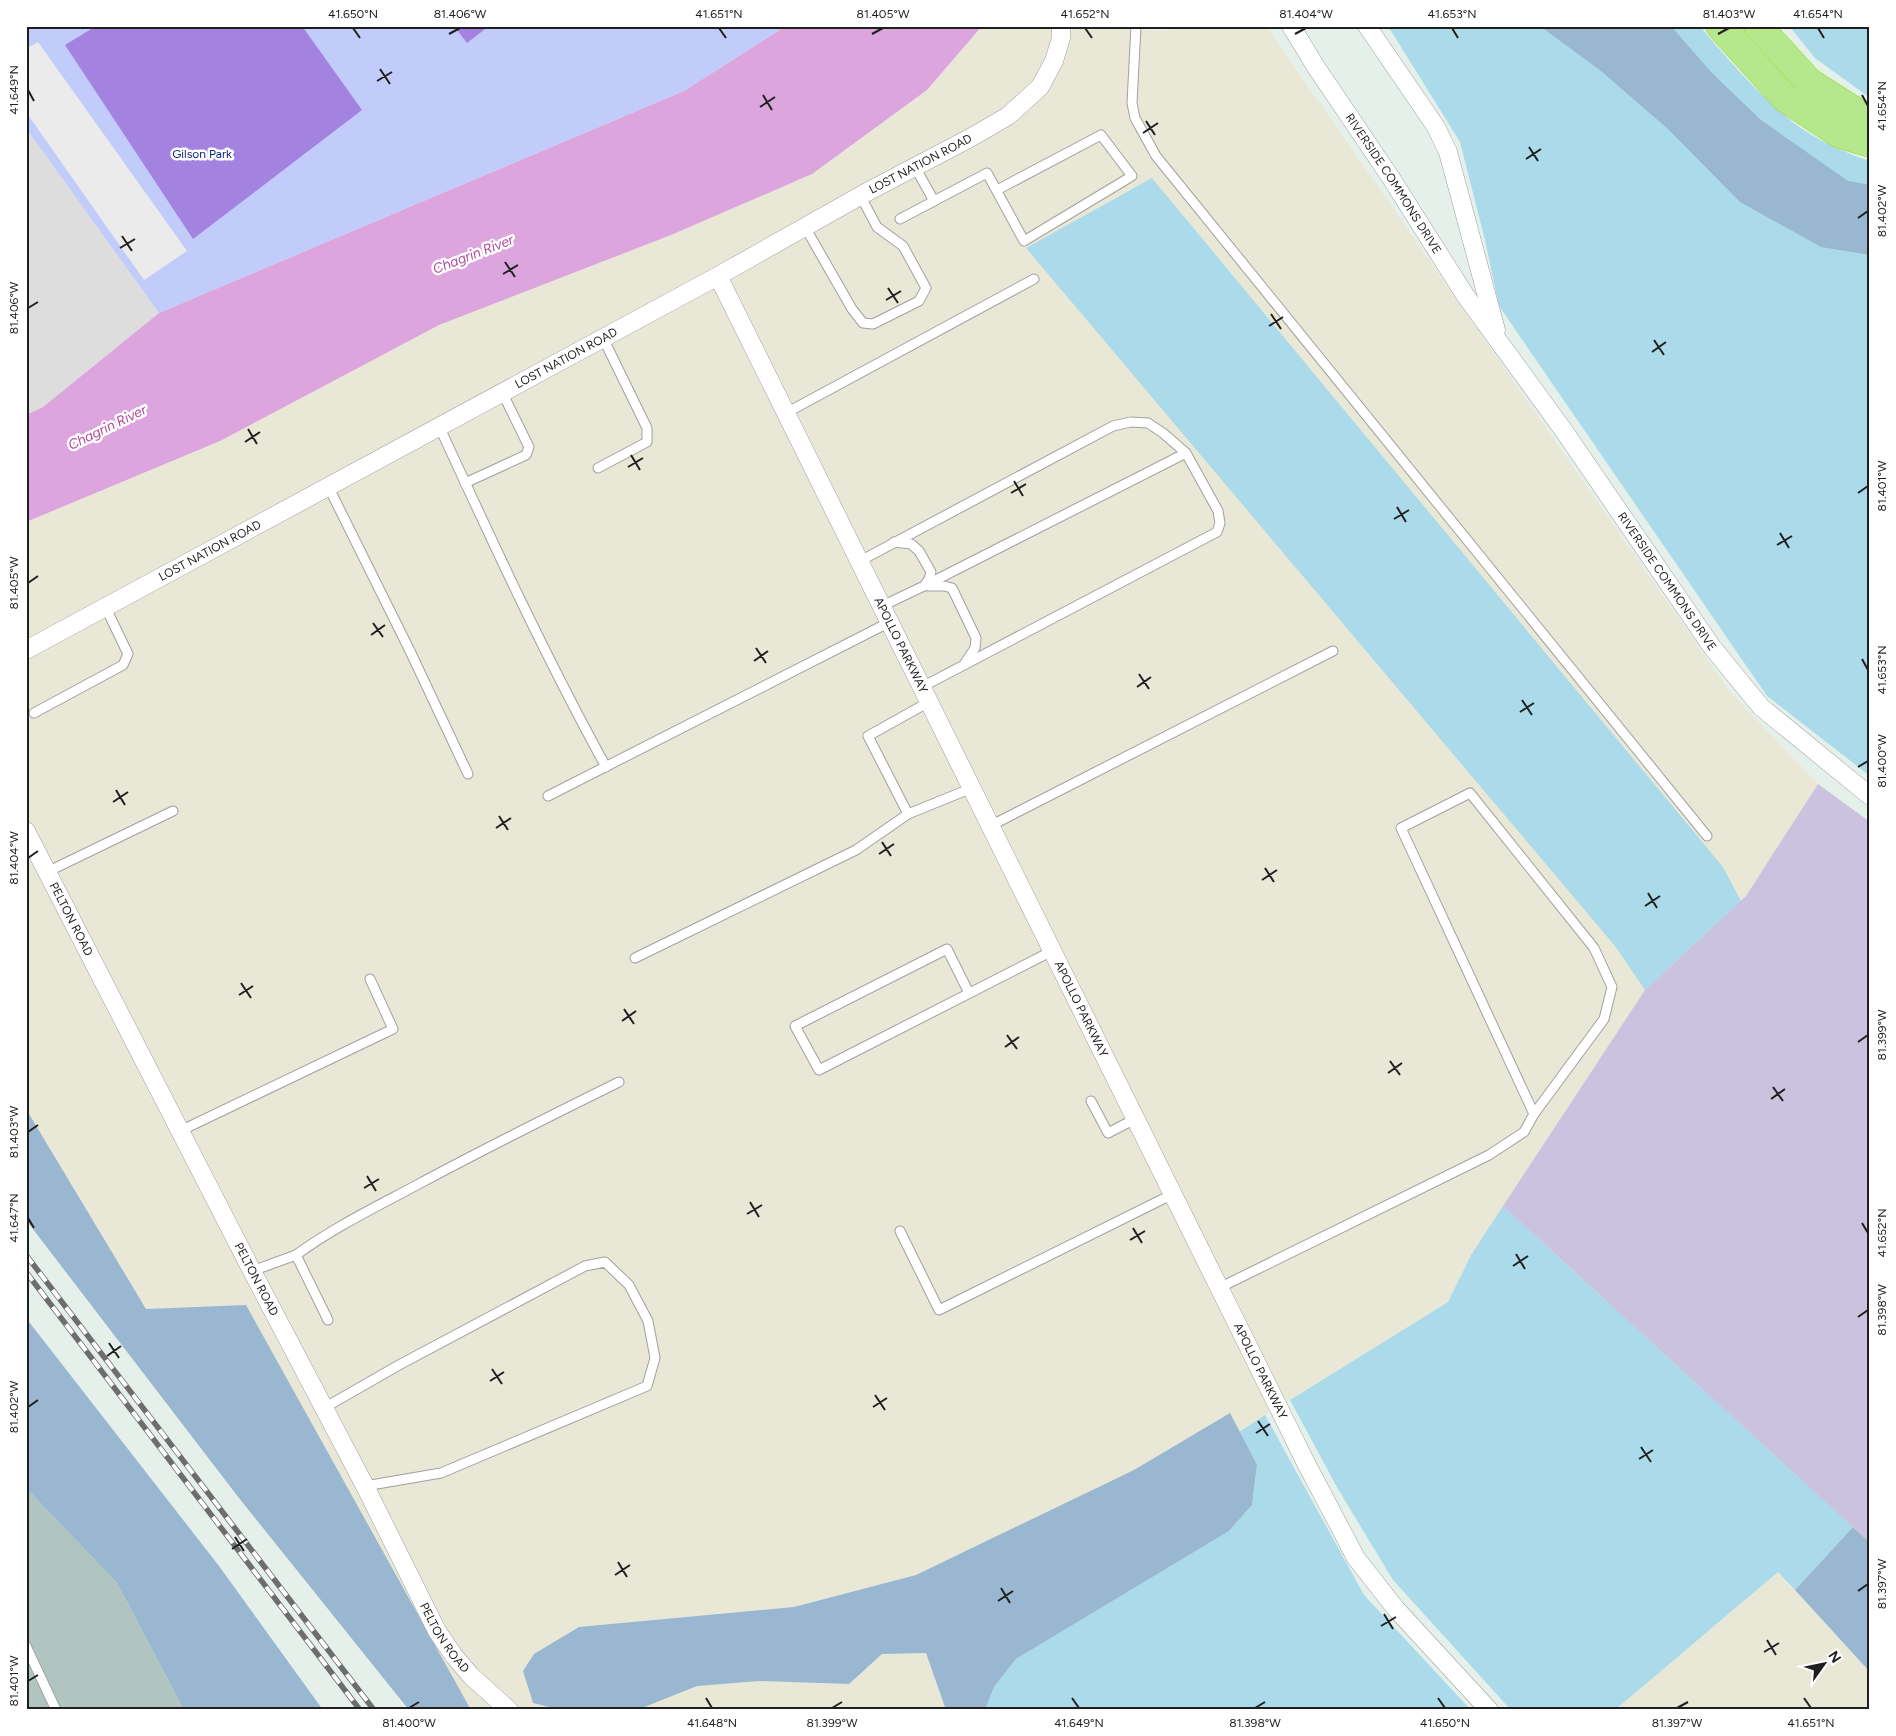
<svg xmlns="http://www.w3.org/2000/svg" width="1896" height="1736" font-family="Figtree,sans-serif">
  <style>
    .residential { fill: #dcdddc }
    .industrial { fill: #e9e8d7 }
    .construction { fill: #b0c5c0 }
    .grass { fill: #abdbeb }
    .forest { fill: #99b7d0 }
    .wetland { fill: #cac2de }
    .park { fill: #c2ccfa }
    .pitch { fill: #a482e0 }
    .parking { fill: #ebebeb }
    .water { fill: #dca5de }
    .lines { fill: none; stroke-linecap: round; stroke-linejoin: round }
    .service-casing { stroke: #a0a0a0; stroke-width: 11 }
    .minor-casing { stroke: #a0a0a0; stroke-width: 19 }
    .motorway-casing { stroke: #93dd23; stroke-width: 29 }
    .service { stroke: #fff; stroke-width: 9 }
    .minor { stroke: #fff; stroke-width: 18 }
    .motorway { stroke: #b5e88c; stroke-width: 28 }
    .rail-casing { stroke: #6d6d6d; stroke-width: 5.5 }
    .rail { stroke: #fff; stroke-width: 4; stroke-dasharray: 11; stroke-linecap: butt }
    .ticks { fill: none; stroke: #1f1f1f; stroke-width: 2 }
    .labels { text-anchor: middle; stroke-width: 5; stroke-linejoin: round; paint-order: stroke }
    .park-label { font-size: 12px; fill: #0a1f80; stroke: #fff }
    .street-label { font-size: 12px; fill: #1f1f1f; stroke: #fff }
    .water-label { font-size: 14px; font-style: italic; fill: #b14a98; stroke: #fff }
    .neatline { fill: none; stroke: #1f1f1f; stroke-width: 2 }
    .ticks-label { font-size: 12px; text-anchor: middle; fill: #1f1f1f }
  </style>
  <rect width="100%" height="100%" fill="#e5f0ea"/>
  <polygon class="residential" points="26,128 159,313 43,407 26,415"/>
  <g class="industrial">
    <polygon points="982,26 1086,26 1163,31 1197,26 1266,26 1730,692 1818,784 1746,896 1645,990 1471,1255 1448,1302 1178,1469 912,1610 946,1710 409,1710 239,1498 26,1220 26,522 220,441 438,325 671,235 812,174 927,90"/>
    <polygon points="1778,1572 1870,1672 1870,1710 1615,1710"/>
  </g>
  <polygon class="construction" points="26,1488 117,1583 184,1710 26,1710"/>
  <g class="grass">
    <path d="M1388,26H1700C1726,58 1762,98 1794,123C1813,138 1847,154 1870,161V776L1767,696L1499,306L1485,240L1460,142Z"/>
    <polygon points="1789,26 1870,26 1870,98 1815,58"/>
    <polygon points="1152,178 1723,867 1741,901 1645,990 1615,946 1026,248"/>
    <polygon points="1503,1206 1853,1527 1795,1590 1778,1572 1615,1710 1511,1710 1393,1580 1338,1489 1290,1400 1448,1302 1471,1255"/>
    <polygon points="1265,1415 1364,1595 1471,1710 985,1710 994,1687 1016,1659 1229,1531 1252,1505 1257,1466 1239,1432"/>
  </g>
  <g class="forest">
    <polygon points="1540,26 1671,26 1712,73 1761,120 1848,181 1870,185 1870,255 1821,247 1740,202 1668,129 1601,71"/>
    <polygon points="26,1109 146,1309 246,1305 471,1710 409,1710 239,1498 26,1220"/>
    <polygon points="26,1318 219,1566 323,1710 184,1710 117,1583 26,1488"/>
    <polygon points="1230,1413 1257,1465 1252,1505 1229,1531 1016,1659 994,1687 985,1710 946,1710 926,1653 882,1654 849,1684 759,1681 697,1686 637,1710 561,1710 533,1703 523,1671 534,1654 579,1627 794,1607 916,1575 1134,1470"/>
    <polygon points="1853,1527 1870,1543 1870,1672 1795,1590"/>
  </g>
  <polygon class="wetland" points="1818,784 1870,822 1870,1543 1503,1206 1645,990 1746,896"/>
  <polygon class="park" points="26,26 786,26 684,91 159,313 26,128"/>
  <g class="pitch">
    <polygon points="96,26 302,26 362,110 193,239 65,45"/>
    <polygon points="454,26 489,26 467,43"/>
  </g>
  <polygon class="parking" points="38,42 187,251 144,280 26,112 26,49"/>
  <polygon class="water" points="786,26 982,26 927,90 812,174 671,235 439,325 220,441 26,522 26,415 43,407 159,313 684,91"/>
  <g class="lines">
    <defs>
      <g id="service">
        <polyline points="1136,26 1132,103 1135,118 1156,156 1707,836"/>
        <polyline points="915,167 934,201 987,173 1024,241 1132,176 1101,135 997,190"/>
        <polyline points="900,219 934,201"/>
        <polyline points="805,227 852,309 863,323 873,324 919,301 926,288 903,246 877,227 860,195"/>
        <polyline points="786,413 1034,279"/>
        <path d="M439,426C492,541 545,656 606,767"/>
        <polyline points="598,468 647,442 647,428 603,338"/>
        <polyline points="465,483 526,455 529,447 502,392"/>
        <polyline points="328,486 410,651 468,774"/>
        <polyline points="860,561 1113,426 1131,422 1148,423 1163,433 1186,453 1218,511 1220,523 1217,532 922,687"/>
        <polyline points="924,586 1186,453"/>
        <polyline points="929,586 944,586 952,588 976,638 975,648 965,663"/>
        <polyline points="882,606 924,586 929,579 931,572 919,551 911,544 894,542"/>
        <polyline points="929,702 868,736 908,814 972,788"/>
        <polyline points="34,713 123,665 128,654 105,606"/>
        <polyline points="548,796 890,622"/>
        <polyline points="990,826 1333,651"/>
        <polyline points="47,872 173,811"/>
        <polyline points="635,958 856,850 908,814"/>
        <polyline points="969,993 947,949 795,1026 819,1070 1052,951"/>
        <polyline points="1091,1101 1108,1133 1135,1119"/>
        <polyline points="180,1131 393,1029 370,979"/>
        <polyline points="900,1231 939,1310 1173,1194"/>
        <path d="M296,1255C333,1228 374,1208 415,1186C482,1150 550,1116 619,1082"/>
        <polyline points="252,1271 296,1255 328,1320"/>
        <polyline points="1219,1288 1489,1155 1524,1132 1534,1114 1401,828 1470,793 1594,948 1612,987 1604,1019 1534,1114"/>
        <polyline points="324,1408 399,1365 585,1266 605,1262 629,1285 648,1321 655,1358 647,1386 441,1473 365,1486"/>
        <polyline points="26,1646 56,1710"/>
      </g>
      <g id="minor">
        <path id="s1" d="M1291,26L1316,67L1391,178L1465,295L1564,431L1712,647L1761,707L1870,796"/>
        <polyline points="1367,26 1436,127 1448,152 1496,330"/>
        <path id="s2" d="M718,276L1306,1463L1356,1558L1396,1609L1489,1710"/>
        <path id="s3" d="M26,650L718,276L867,192L970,138L1008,116L1040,87L1054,61L1061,38V26"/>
        <path id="s4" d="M26,831L252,1271L365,1486L437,1631L454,1656L471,1676L509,1710"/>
      </g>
      <g id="motorway">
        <polyline points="1720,26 1785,98 1840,134 1870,143"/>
        <polyline points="1758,26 1809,82 1870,121"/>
      </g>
    </defs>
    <use href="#service" class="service-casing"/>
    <use href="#minor" class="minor-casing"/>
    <use href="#motorway" class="motorway-casing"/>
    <use href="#service" class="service"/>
    <use href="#minor" class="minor"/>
    <use href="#motorway" class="motorway"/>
    <defs>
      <g id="rail">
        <polyline points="26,1255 374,1710"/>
        <polyline points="26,1272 360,1710"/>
      </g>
    </defs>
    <use href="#rail" class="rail-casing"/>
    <use href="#rail" class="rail"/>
  </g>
  <path class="ticks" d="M353,28L360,38M719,28L726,38M1085,28L1092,38M1452,28L1458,38M1818,28L1824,38M449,34L460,28M872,34L883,28M1295,34L1306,28M1718,34L1729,28M380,69L390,84M377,81L392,72M28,90L34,101M763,95L772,110M1862,95L1868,106M760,107L775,97M1146,121L1155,135M1143,133L1158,123M1529,147L1538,161M1526,159L1541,149M1858,218L1868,211M122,236L132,251M120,248L135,239M505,262L515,277M503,274L518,265M888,288L898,303M886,300L901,291M28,308L38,302M1271,314L1281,329M1269,326L1283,317M1654,340L1664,355M1652,352L1666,342M248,429L257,444M245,442L260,432M631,455L640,470M628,467L643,458M1014,481L1023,496M1011,493L1026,484M1858,493L1868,486M1397,507L1406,522M1394,519L1409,510M1780,533L1789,548M1777,545L1792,536M28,583L38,576M373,623L383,637M371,635L385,625M756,648L766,663M1862,659L1868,670M754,661L768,651M1139,674L1149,689M1137,687L1151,677M1522,700L1532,715M1520,712L1534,703M1858,767L1868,761M116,790L125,805M113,802L128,792M499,816L508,830M496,828L511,818M882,842L891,856M879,854L894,844M28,858L38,851M1265,868L1274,882M1262,880L1277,870M1648,893L1657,908M1645,906L1660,896M241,983L251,998M239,995L253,986M624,1009L634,1024M622,1021L636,1011M1007,1035L1017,1049M1858,1042L1868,1035M1005,1047L1019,1037M1390,1061L1400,1075M1388,1073L1402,1063M1773,1087L1783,1101M1771,1099L1785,1089M28,1132L38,1125M367,1176L376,1191M364,1188L379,1179M750,1202L759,1217M747,1214L762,1205M28,1218L34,1228M1862,1223L1868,1233M1133,1228L1142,1243M1130,1240L1145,1231M1516,1254L1525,1269M1513,1266L1528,1256M1858,1317L1868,1310M109,1343L119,1358M107,1356L121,1346M492,1369L502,1384M490,1381L504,1372M875,1395L885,1410M28,1407L38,1400M873,1407L887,1398M1258,1421L1268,1436M1256,1433L1270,1424M1641,1447L1651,1462M1639,1459L1653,1450M235,1537L244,1551M232,1549L247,1539M618,1562L627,1577M615,1575L630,1565M1001,1588L1010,1603M1858,1591L1868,1584M998,1601L1013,1591M1384,1614L1393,1629M1381,1626L1396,1617M1767,1640L1776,1655M1764,1652L1779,1643M28,1681L38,1675M706,1698L712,1708M1072,1698L1079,1708M1438,1698L1445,1708M1804,1698L1811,1708M409,1708L419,1702M832,1708L842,1702M1255,1708L1265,1702M1677,1708L1688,1702"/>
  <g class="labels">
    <g class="park-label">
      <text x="202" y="158">Gilson Park</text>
    </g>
    <g class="street-label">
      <text dy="4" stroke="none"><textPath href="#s3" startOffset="1018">LOST NATION ROAD</textPath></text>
      <text dy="4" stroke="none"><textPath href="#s1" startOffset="188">RIVERSIDE COMMONS DRIVE</textPath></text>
      <text dy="4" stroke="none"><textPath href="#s3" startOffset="614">LOST NATION ROAD</textPath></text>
      <text dy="4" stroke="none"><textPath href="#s3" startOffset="209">LOST NATION ROAD</textPath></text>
      <text dy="4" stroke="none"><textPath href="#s1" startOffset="671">RIVERSIDE COMMONS DRIVE</textPath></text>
      <text dy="4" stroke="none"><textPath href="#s2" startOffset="412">APOLLO PARKWAY</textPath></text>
      <text dy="4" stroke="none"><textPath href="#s4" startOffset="99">PELTON ROAD</textPath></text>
      <text dy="4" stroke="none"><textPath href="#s2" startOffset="818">APOLLO PARKWAY</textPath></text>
      <text dy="4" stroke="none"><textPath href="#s4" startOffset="504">PELTON ROAD</textPath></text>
      <text dy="4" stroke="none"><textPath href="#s2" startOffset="1222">APOLLO PARKWAY</textPath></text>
      <text dy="4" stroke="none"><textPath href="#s4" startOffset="909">PELTON ROAD</textPath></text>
    </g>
    <g class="water-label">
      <text transform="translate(473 254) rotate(-21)" y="5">Chagrin River</text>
      <text transform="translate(107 427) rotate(-26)" y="5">Chagrin River</text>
    </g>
  </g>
  <rect width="1896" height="1736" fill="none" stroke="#ffffff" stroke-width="55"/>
  <g transform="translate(1824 1664) rotate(57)" stroke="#ffffff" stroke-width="4" paint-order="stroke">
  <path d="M0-4L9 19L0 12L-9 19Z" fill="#1f1f1f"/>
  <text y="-8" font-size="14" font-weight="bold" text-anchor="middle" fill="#1f1f1f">N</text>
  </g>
  <rect x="28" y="28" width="1840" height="1680" class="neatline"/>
  <g class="ticks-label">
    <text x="353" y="18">41.650°N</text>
    <text x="460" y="18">81.406°W</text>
    <text x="719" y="18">41.651°N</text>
    <text x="883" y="18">81.405°W</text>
    <text x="1085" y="18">41.652°N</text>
    <text x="1306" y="18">81.404°W</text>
    <text x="1452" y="18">41.653°N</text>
    <text x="1729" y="18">81.403°W</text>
    <text x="1818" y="18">41.654°N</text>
    <text transform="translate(14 90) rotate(-90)" y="4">41.649°N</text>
    <text transform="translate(1882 106) rotate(-90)" y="4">41.654°N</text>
    <text transform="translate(1882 211) rotate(-90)" y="4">81.402°W</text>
    <text transform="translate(14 308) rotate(-90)" y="4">81.406°W</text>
    <text transform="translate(1882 486) rotate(-90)" y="4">81.401°W</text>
    <text transform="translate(14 583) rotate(-90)" y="4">81.405°W</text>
    <text transform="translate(1882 670) rotate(-90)" y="4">41.653°N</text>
    <text transform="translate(1882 761) rotate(-90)" y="4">81.400°W</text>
    <text transform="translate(14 858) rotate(-90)" y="4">81.404°W</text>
    <text transform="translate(1882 1035) rotate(-90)" y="4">81.399°W</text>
    <text transform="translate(14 1132) rotate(-90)" y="4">81.403°W</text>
    <text transform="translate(14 1218) rotate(-90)" y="4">41.647°N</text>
    <text transform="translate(1882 1233) rotate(-90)" y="4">41.652°N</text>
    <text transform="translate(1882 1310) rotate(-90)" y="4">81.398°W</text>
    <text transform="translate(14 1407) rotate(-90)" y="4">81.402°W</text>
    <text transform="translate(1882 1584) rotate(-90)" y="4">81.397°W</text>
    <text transform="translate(14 1681) rotate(-90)" y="4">81.401°W</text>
    <text x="409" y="1727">81.400°W</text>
    <text x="712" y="1727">41.648°N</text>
    <text x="832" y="1727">81.399°W</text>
    <text x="1079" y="1727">41.649°N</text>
    <text x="1255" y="1727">81.398°W</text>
    <text x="1445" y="1727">41.650°N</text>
    <text x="1677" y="1727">81.397°W</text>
    <text x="1811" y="1727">41.651°N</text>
  </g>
</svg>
